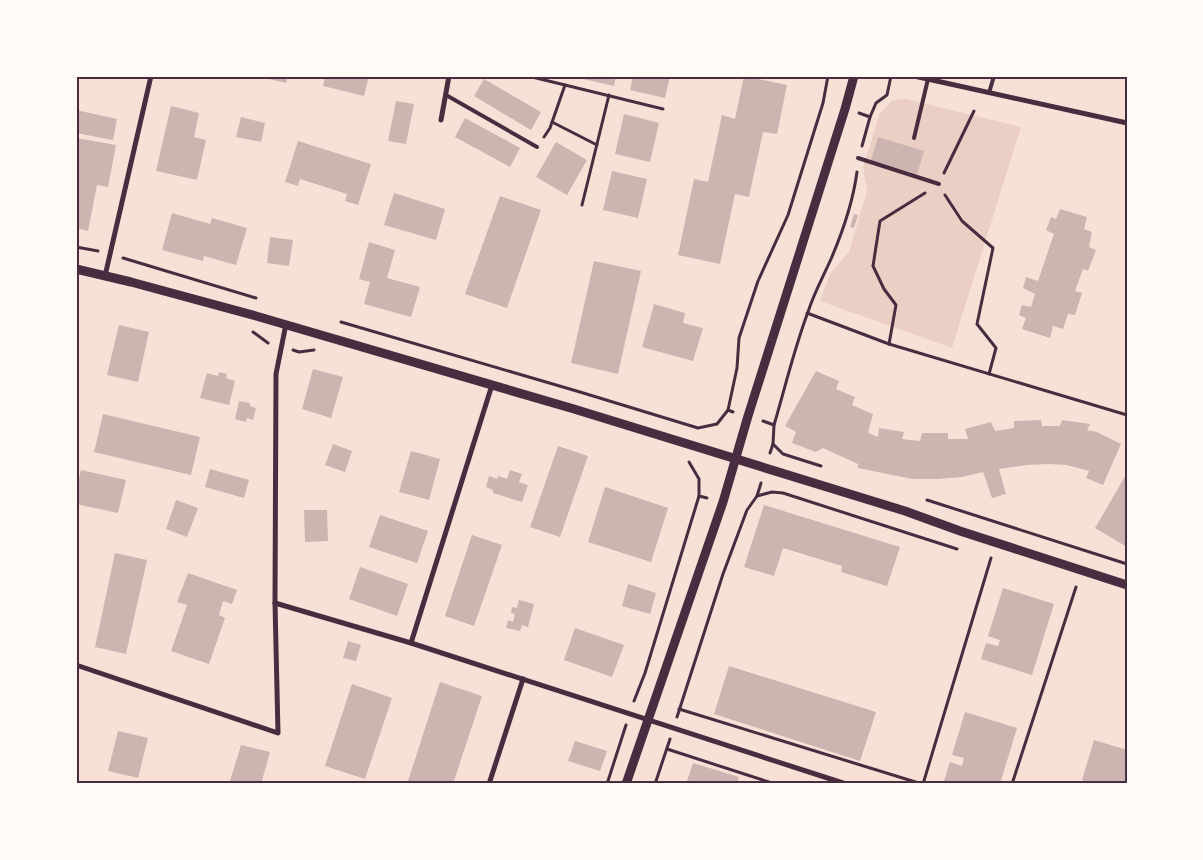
<svg xmlns="http://www.w3.org/2000/svg" width="1203" height="860" font-family="Rubik,sans-serif">
  <style>
    .green { fill: #ebcfc5 }
    .building { fill: #ccb4b1 }
    .lines { fill: none; stroke-linecap: round; stroke-linejoin: round }
    .path { stroke: #4a2c40; stroke-width: 3 }
    .service { stroke: #4a2c40; stroke-width: 4 }
    .minor { stroke: #4a2c40; stroke-width: 5 }
    .tertiary { stroke: #4a2c40; stroke-width: 9 }
    .neatline { fill: none; stroke: #4a2c40; stroke-width: 2 }
  </style>
  <rect width="100%" height="100%" fill="#f7e1d7"/>
  <polygon class="green" points="906,99 1021,127 952,348 820,301 830,274 849,252 867,191 863,167 880,113 893,100"/>
  <g class="building">
    <polygon points="256,76 288,76 286,83"/>
    <polygon points="325,76 369,76 364,96 323,86"/>
    <polygon points="580,76 616,76 614,86 579,78"/>
    <polygon points="633,76 670,76 665,98 630,90"/>
    <polygon points="744,76 787,85 777,134 763,132 749,197 735,194 720,264 678,255 694,179 708,182 722,115 735,119"/>
    <polygon points="484,79 541,112 531,130 474,96"/>
    <polygon points="396,101 414,104 406,144 388,141"/>
    <polygon points="171,106 199,113 194,137 206,140 197,180 156,171"/>
    <polygon points="76,110 117,119 113,140 76,133"/>
    <polygon points="624,114 659,123 650,162 615,154"/>
    <polygon points="241,117 265,123 261,142 236,137"/>
    <polygon points="465,118 520,148 510,167 455,137"/>
    <polygon points="878,137 924,151 917,174 871,160"/>
    <polygon points="76,138 116,145 108,187 97,185 88,231 76,228"/>
    <polygon points="298,141 371,164 358,205 345,201 347,194 300,179 298,186 285,182"/>
    <polygon points="556,142 587,160 567,195 536,177"/>
    <polygon points="612,171 647,179 638,218 603,210"/>
    <polygon points="394,193 445,209 436,240 384,225"/>
    <polygon points="500,196 541,210 507,308 465,294"/>
    <polygon points="1060,209 1087,217 1084,229 1092,232 1089,247 1096,250 1088,271 1083,269 1075,291 1082,293 1075,315 1068,314 1063,329 1053,326 1050,338 1022,329 1026,318 1019,315 1022,305 1031,307 1035,294 1023,288 1026,277 1038,281 1054,234 1046,230 1051,217 1056,219"/>
    <polygon points="172,213 210,224 212,218 247,228 236,265 204,256 203,261 162,250"/>
    <polygon points="854,214 858,215 854,228 850,227"/>
    <polygon points="270,237 293,240 289,266 267,263"/>
    <polygon points="369,242 395,250 387,278 420,287 411,317 364,304 370,282 359,279"/>
    <polygon points="594,261 641,271 618,374 571,363"/>
    <polygon points="654,304 685,313 683,323 703,328 693,361 642,347"/>
    <polygon points="119,325 149,332 138,382 107,375"/>
    <polygon points="313,369 343,377 331,418 302,409"/>
    <polygon points="816,371 839,381 836,389 855,397 852,405 873,414 868,433 878,437 879,428 904,432 902,439 920,441 922,433 948,433 948,439 968,439 965,429 991,422 995,431 1014,428 1014,421 1041,420 1042,426 1060,426 1062,420 1090,424 1087,430 1097,432 1121,444 1103,485 1086,478 1089,471 1067,465 1049,464 1027,465 999,469 1006,494 992,498 983,472 962,477 938,479 912,479 858,468 858,464 823,448 816,452 792,443 796,432 785,426"/>
    <polygon points="219,372 227,374 226,378 235,381 229,405 200,398 207,373 218,376"/>
    <polygon points="239,401 250,403 250,406 256,408 253,420 247,418 246,422 235,419"/>
    <polygon points="103,414 200,437 191,475 94,452"/>
    <polygon points="333,444 352,451 345,472 325,465"/>
    <polygon points="558,446 588,456 560,537 530,527"/>
    <polygon points="411,451 440,459 429,500 399,492"/>
    <polygon points="210,469 249,480 244,498 205,487"/>
    <polygon points="81,470 126,480 118,513 76,504 76,492"/>
    <polygon points="510,470 522,474 519,482 528,485 522,502 493,493 493,490 486,487 489,476 497,479 498,476 507,479"/>
    <polygon points="1127,473 1127,547 1095,528"/>
    <polygon points="605,487 668,508 651,562 588,542"/>
    <polygon points="176,500 198,508 187,537 166,529"/>
    <polygon points="764,505 900,547 887,586 841,572 842,566 783,548 774,576 744,567"/>
    <polygon points="304,510 327,510 328,541 305,542"/>
    <polygon points="380,515 428,531 417,563 369,547"/>
    <polygon points="472,535 502,545 474,626 445,616"/>
    <polygon points="115,553 147,560 126,654 95,647"/>
    <polygon points="360,567 408,584 397,616 349,599"/>
    <polygon points="188,573 237,590 232,604 223,601 219,615 225,618 209,664 171,651 187,605 177,602"/>
    <polygon points="628,584 656,593 650,614 622,606"/>
    <polygon points="1003,588 1054,604 1032,675 981,659 986,643 998,646 1000,640 988,636"/>
    <polygon points="519,600 534,604 528,627 522,625 520,631 506,628 508,620 513,622 515,614 511,613 512,607 517,608"/>
    <polygon points="575,628 624,645 612,677 564,660"/>
    <polygon points="348,641 361,645 356,661 343,658"/>
    <polygon points="729,666 876,712 860,761 714,714"/>
    <polygon points="440,682 482,696 453,784 407,784"/>
    <polygon points="352,684 392,698 365,779 325,766"/>
    <polygon points="965,712 1017,728 1000,784 943,784 950,762 962,766 964,758 952,755"/>
    <polygon points="118,731 148,738 138,778 108,771"/>
    <polygon points="1094,740 1127,750 1127,784 1093,784 1082,780"/>
    <polygon points="575,741 607,751 600,771 568,761"/>
    <polygon points="241,745 270,752 261,784 229,784"/>
    <polygon points="693,763 739,777 737,784 686,784"/>
  </g>
  <g class="lines">
    <g class="path">
      <polyline points="528,76 565,85 550,128 544,137"/>
      <polyline points="565,85 663,109"/>
      <polyline points="859,113 870,117"/>
      <polyline points="552,122 597,145"/>
      <polyline points="862,146 870,117 876,103 887,95 891,76"/>
      <polyline points="944,173 974,111"/>
      <polyline points="945,195 962,221 993,248 977,324 996,348 989,374"/>
      <polyline points="582,205 609,95"/>
      <polyline points="76,247 98,251"/>
      <polyline points="123,258 256,298"/>
      <polyline points="807,313 889,344 1127,415"/>
      <polyline points="341,322 580,392 698,428 717,424 728,410 733,412"/>
      <polyline points="253,332 268,343"/>
      <polyline points="889,344 896,305 884,289 873,266 880,221 925,193"/>
      <polyline points="293,350 299,352 314,350"/>
      <polyline points="728,410 737,368 739,338 758,281 788,215 823,103 828,76"/>
      <polyline points="763,421 774,425"/>
      <polyline points="773,444 783,454 821,466"/>
      <path d="M770,453L773,444L774,425C785,388 794,349 808,312C814,293 823,277 831,259C843,231 853,202 857,172"/>
      <polyline points="689,462 699,479 699,496 707,498"/>
      <polyline points="757,496 772,492 783,493 957,549"/>
      <polyline points="927,500 1127,564"/>
      <polyline points="634,701 645,673 699,496"/>
      <polyline points="679,709 922,784"/>
      <polyline points="677,717 723,574 747,510 757,496 761,483"/>
      <polyline points="667,749 775,784"/>
      <polyline points="607,784 626,725"/>
      <polyline points="655,784 670,739"/>
      <polyline points="923,784 991,558"/>
      <polyline points="1012,784 1076,587"/>
    </g>
    <g class="service">
      <polyline points="989,93 994,76"/>
      <polyline points="446,95 537,147"/>
      <polyline points="914,138 928,79"/>
      <polyline points="858,158 939,184"/>
    </g>
    <g class="minor">
      <polyline points="914,76 1127,123"/>
      <polyline points="441,120 449,76"/>
      <polyline points="105,276 151,76"/>
      <polyline points="275,603 411,643 846,784"/>
      <polyline points="411,643 492,385"/>
      <polyline points="76,665 278,733 275,603 276,374 286,324"/>
      <polyline points="489,784 523,679"/>
    </g>
    <g class="tertiary">
      <polyline points="76,269 131,282 256,316 574,409 905,511 960,531 1127,585"/>
      <polyline points="626,784 723,502 748,416 845,109 854,76"/>
    </g>
  </g>
  <rect width="1203" height="860" fill="none" stroke="#fffaf5" stroke-width="155"/>
  <rect x="78" y="78" width="1048" height="704" class="neatline"/>
</svg>
